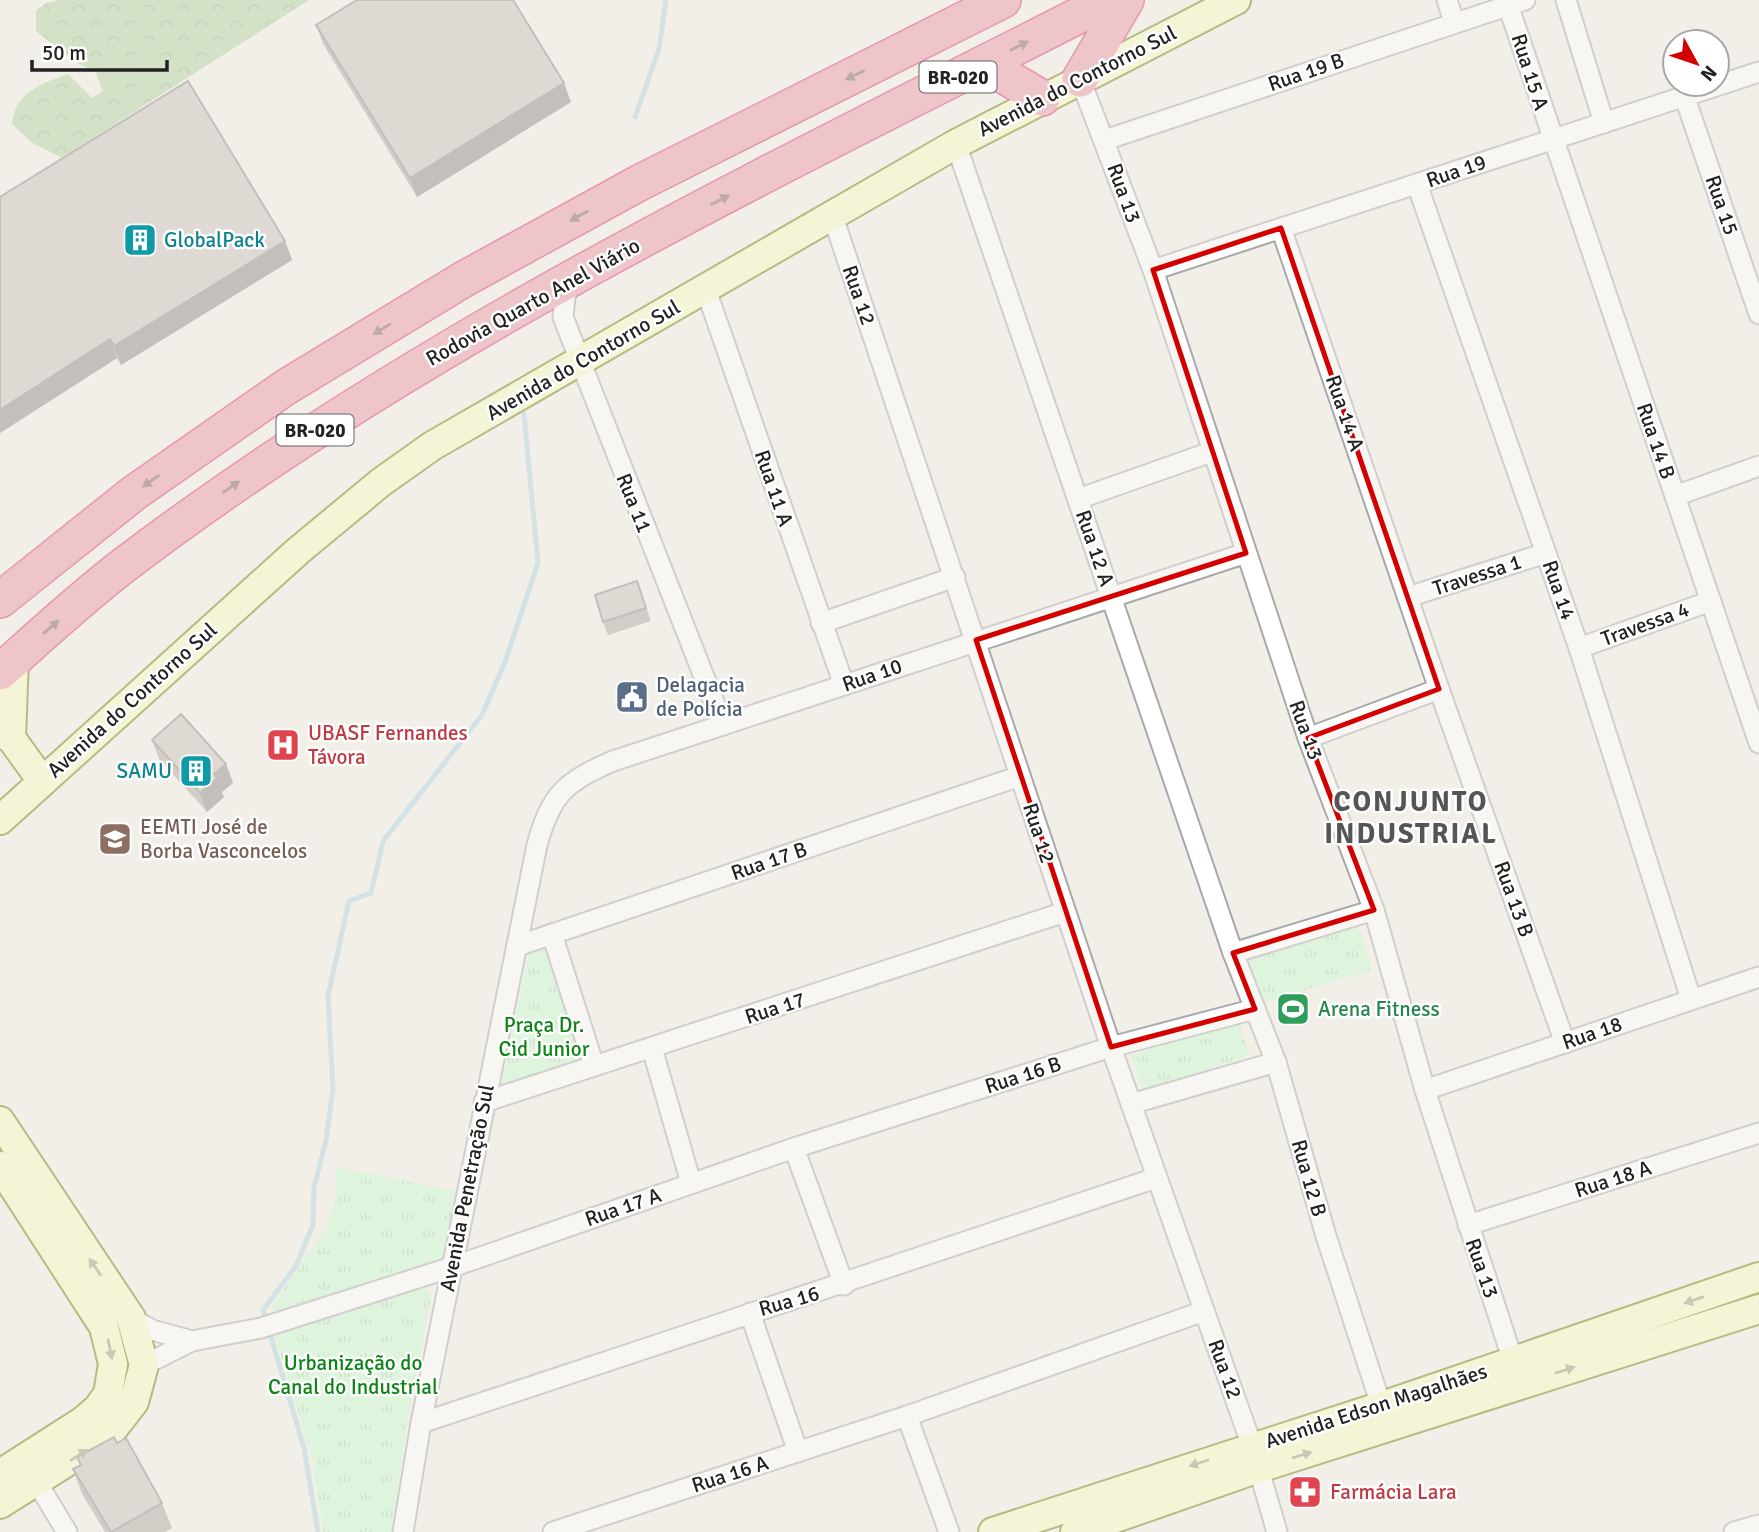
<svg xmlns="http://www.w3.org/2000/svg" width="1759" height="1532" font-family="Signika,sans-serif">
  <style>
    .forest { fill: url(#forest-crowns) }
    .park { fill: url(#park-tufts) }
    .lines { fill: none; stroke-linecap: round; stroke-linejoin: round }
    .stream { stroke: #aad3df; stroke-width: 5 }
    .street-casing { stroke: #a9a9a9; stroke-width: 23 }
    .secondary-casing { stroke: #707d05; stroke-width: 32 }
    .highway-casing { stroke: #dc2a67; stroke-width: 38 }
    .street { stroke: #fff; stroke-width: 19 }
    .secondary { stroke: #f7fabf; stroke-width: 28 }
    .highway { stroke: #e892a2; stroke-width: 35 }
    .wall { fill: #aba49e }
    .shaded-wall { fill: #8b8681 }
    .building { fill: #c7bfb8; stroke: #8b8681; stroke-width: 2 }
    .oneway { fill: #7b545c }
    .oneway2 { fill: #979978 }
    .marked { fill: none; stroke: #d40000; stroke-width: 5; stroke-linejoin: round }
    .labels { text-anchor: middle; stroke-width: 5; stroke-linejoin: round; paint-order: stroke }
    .shield { fill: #fff; stroke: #646464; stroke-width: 2 }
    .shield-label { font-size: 19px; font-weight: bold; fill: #222 }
    .street-label { font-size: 21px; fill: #222; stroke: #fff }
    .culture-label { font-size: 21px; fill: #0d838f; stroke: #fff; text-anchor: start }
    .service-label { font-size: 21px; fill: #4e5e75; stroke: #fff; text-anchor: start }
    .health-label { font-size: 21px; fill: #be3a42; stroke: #fff; text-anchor: start }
    .education-label { font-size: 21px; fill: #785e54; stroke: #fff; text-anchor: start }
    .leisure-label { font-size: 21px; fill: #27864d; stroke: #fff; text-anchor: start }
    .park-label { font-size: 21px; fill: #0c8416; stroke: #fff }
    .district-label { font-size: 28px; font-weight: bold; letter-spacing: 2px; fill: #555; stroke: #fff }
  </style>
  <defs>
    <pattern id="forest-crowns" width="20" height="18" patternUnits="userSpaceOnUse" patternTransform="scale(1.75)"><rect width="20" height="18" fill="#add19e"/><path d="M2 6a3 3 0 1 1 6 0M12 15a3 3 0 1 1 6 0" fill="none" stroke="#95b388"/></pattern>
    <pattern id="park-tufts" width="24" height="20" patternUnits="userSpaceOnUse" patternTransform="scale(1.75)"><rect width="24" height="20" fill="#c8facc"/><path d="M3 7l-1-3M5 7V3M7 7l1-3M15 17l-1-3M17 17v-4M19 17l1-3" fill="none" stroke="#acd6af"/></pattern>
  </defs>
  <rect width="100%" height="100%" fill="#f2efe9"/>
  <path class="forest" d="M60,0H309L62,158L31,142L12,124C15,92 41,84 68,74L92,98L103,91L96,73L74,61L36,31V11L46,3Z"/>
  <g class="park">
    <polygon points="1356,921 1372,970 1257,1004 1242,959"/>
    <polygon points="548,947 585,1057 501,1086 529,951"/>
    <polygon points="1238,1019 1250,1055 1143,1091 1131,1056"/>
    <polygon points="336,1167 456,1191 445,1258 442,1261 275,1317 272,1306 327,1228 335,1201"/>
    <polygon points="420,1289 429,1290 431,1297 407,1427 392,1532 323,1532 313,1461 273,1331"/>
  </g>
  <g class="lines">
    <g class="stream">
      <polyline points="635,117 659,49 666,0"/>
      <polyline points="318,1532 304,1448 263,1310 296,1266 313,1225 314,1187 326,1141 333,1089 328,996 349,901 371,893 383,841 482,715 505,662 538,563 524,414"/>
    </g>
    <defs>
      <g id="street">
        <polyline points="1447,0 1454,22"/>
        <polyline points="1566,0 1604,123"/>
        <polyline points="1508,5 1759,743"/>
        <polyline points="1080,79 1153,270 1308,738 1374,910 1425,1090 1516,1370"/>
        <polyline points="1684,95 1759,314"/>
        <polyline points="1105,140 1525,0"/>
        <polyline points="956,144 1233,953 1276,1062 1326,1236 1381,1405"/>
        <polyline points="1417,184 1579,648 1691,999"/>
        <polyline points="833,217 1111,1047 1252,1446 1277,1532"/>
        <polyline points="1281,228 1439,689 1565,1043"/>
        <polyline points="1153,270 1759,72"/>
        <polyline points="572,278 565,297 563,317 723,725"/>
        <polyline points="706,290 844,685"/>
        <polyline points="1675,496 1759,466"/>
        <polyline points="1078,499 1211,452"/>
        <polyline points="1408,597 1546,553"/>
        <polyline points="821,623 955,577"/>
        <polyline points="1579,648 1711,601"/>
        <polyline points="1308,738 1439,689"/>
        <polyline points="552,934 594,1066"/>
        <polyline points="517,946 1020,776"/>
        <polyline points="1233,953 1374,910"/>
        <polyline points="652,1048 691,1183"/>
        <polyline points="1425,1090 1759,977"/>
        <polyline points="484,1102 1065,912"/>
        <polyline points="1131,1104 1276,1062"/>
        <polyline points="794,1148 844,1285"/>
        <polyline points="1468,1225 1759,1133"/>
        <polyline points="750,1313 798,1452"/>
        <polyline points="131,1318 152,1330 192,1341 261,1328 452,1267 794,1148 1111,1047 1255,1009"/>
        <polyline points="144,1365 192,1341"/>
        <polyline points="907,1416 949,1532"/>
        <path d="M421,1423C666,1341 911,1262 1156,1178"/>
        <polyline points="36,1481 67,1532"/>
        <path d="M403,1532L421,1423L537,845C551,794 565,782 613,761L1246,553"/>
        <polyline points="553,1532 907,1416 1204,1311"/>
        <polyline points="1734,1532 1759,1525"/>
      </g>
      <g id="secondary">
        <polyline points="0,733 11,738 42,781"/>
        <polyline points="11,738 14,659"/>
        <polyline points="0,820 298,551 380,483 432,446 956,144 1236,0"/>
        <polyline points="0,1121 131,1318 144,1365 134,1402 113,1429 89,1448 0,1504"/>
        <polyline points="0,1166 104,1327 113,1364 108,1394 98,1408 83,1421 0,1474"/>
        <polyline points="993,1532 1394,1402 1759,1277"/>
        <polyline points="1075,1532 1259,1468 1759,1309"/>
      </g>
      <g id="highway">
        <polyline points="984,64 1042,98"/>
        <polyline points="1080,79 1126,0"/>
        <polyline points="0,600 134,493 286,387 464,279 639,183 1003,0"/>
        <path d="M0,672C39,637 78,601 119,569C422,337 770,173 1109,0"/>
      </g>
    </defs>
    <use href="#street" class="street-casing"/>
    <use href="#secondary" class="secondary-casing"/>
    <use href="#highway" class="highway-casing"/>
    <use href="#street" class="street"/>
    <use href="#secondary" class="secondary"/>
    <use href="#highway" class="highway"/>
  </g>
  <g class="wall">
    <polygon points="316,25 571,102 417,197 323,44"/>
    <polygon points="0,197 285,241 292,260 121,365 117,358 0,433"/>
    <polygon points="637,581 651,621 608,635 603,622"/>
    <polygon points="152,740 226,764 233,783 222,792 224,797 207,812 159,759"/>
    <polygon points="117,1443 162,1503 172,1528 165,1532 105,1532 82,1494 73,1469 80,1465 77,1457"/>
  </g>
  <g class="shaded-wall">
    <polygon points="564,83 571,102 417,197 410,178"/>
    <polygon points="285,241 292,260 121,365 114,346"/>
    <polygon points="110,339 117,358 0,433 0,410"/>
    <polygon points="226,764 233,783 222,792 224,797 207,812 200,793 214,774"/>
  </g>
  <g class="building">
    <polygon points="357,0 513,0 564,83 410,178 316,25"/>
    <polygon points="188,81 285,241 114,346 110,339 0,410 0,197"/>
    <polygon points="637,581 646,608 603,622 595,595"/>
    <polygon points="181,714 226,764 214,774 217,778 200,793 152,740"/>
    <polygon points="114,1437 117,1443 126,1438 162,1503 111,1532 73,1469 81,1465 77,1457"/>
  </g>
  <defs><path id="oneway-solid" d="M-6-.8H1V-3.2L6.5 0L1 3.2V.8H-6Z" transform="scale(1.75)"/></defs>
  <g class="oneway">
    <use href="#oneway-solid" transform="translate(1019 46) rotate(-27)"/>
    <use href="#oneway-solid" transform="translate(855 75) rotate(154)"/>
    <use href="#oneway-solid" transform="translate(720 200) rotate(-27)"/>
    <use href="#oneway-solid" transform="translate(579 216) rotate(151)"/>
    <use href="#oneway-solid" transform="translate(382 329) rotate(149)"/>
    <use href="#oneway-solid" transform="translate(151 481) rotate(145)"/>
    <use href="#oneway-solid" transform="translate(231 487) rotate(-35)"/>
    <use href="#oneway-solid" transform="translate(51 627) rotate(-41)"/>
  </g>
  <g class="oneway2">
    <use href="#oneway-solid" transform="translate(95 1267) rotate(-125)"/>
    <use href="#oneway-solid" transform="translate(1694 1300) rotate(161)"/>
    <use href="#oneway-solid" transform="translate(110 1349) rotate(78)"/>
    <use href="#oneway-solid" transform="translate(1565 1370) rotate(-18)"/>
    <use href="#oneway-solid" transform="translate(79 1455) rotate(-32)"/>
    <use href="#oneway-solid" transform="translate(1302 1455) rotate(-17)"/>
    <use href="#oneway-solid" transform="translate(1199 1463) rotate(162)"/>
  </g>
  <path d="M0 0H1759V1532H0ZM1281,228L1439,689L1308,738L1374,910L1233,953L1255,1009L1111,1047L976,640L1246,553L1153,270Z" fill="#f2efe9" fill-opacity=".55" fill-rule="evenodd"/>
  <path class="marked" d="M1281,228L1439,689L1308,738L1374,910L1233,953L1255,1009L1111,1047L976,640L1246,553L1153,270Z"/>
  <defs>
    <symbol id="building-square" viewBox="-11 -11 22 22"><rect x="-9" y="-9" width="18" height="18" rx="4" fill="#0f9aa8" stroke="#fff"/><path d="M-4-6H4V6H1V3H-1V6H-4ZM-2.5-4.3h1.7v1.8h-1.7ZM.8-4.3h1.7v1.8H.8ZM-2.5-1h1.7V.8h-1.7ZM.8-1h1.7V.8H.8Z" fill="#fff"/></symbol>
    <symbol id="civic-square" viewBox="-11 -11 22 22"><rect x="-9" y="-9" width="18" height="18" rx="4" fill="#5c6f8a" stroke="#fff"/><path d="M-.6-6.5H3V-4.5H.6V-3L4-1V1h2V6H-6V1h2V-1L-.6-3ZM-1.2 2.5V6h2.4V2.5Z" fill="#fff"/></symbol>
    <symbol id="hospital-square" viewBox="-11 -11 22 22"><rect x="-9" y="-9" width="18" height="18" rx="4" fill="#e0444e" stroke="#fff"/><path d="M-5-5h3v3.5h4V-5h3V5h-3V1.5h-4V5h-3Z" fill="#fff"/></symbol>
    <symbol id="school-square" viewBox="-11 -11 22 22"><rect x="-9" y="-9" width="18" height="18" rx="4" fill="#8d6e63" stroke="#fff"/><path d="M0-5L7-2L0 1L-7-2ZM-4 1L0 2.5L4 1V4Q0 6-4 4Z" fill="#fff"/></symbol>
    <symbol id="stadium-square" viewBox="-11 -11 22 22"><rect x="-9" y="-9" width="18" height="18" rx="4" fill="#2e9e5b" stroke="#fff"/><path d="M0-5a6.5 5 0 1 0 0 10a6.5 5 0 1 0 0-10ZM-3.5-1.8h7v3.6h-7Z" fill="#fff"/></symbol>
    <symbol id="pharmacy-square" viewBox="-11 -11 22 22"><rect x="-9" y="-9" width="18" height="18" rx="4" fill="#e0444e" stroke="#fff"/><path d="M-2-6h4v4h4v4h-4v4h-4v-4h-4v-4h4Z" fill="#fff"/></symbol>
  </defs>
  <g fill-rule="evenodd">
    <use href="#building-square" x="121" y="221" width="38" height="38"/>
    <use href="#civic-square" x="613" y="678" width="38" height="38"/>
    <use href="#hospital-square" x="264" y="726" width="38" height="38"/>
    <use href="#building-square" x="177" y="752" width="38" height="38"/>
    <use href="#school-square" x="96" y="820" width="38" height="38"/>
    <use href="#stadium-square" x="1274" y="990" width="38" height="38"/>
    <use href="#pharmacy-square" x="1286" y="1473" width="38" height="38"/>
  </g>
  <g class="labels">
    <g class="shield">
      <rect x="919.5" y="61.5" width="77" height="31" rx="5"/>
      <rect x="276.5" y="414.5" width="77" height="31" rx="5"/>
    </g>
    <g class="shield-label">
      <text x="958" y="84">BR-020</text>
      <text x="315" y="437">BR-020</text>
    </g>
    <g class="street-label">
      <text transform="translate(1306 72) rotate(-19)" y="7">Rua 19 B</text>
      <text transform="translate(1530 72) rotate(72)" y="7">Rua 15 A</text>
      <text transform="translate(1077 81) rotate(-27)" y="7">Avenida do Contorno Sul</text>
      <text transform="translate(1456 171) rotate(-19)" y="7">Rua 19</text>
      <text transform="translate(1124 193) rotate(70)" y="7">Rua 13</text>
      <text transform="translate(1722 205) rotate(71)" y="7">Rua 15</text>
      <text transform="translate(859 295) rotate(71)" y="7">Rua 12</text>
      <text transform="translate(533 302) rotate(-29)" y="7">Rodovia Quarto Anel Viário</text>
      <text transform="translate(583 360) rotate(-30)" y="7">Avenida do Contorno Sul</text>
      <text transform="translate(1345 413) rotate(71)" y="7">Rua 14 A</text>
      <text transform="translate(1656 441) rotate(71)" y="7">Rua 14 B</text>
      <text transform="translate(774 488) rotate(71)" y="7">Rua 11 A</text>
      <text transform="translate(634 503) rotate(68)" y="7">Rua 11</text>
      <text transform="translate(1095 548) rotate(71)" y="7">Rua 12 A</text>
      <text transform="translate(1477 575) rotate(-18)" y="7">Travessa 1</text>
      <text transform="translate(1559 590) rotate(71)" y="7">Rua 14</text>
      <text transform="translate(1645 624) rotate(-20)" y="7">Travessa 4</text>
      <text transform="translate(872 675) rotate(-19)" y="7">Rua 10</text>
      <text transform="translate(132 700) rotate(-42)" y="7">Avenida do Contorno Sul</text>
      <text transform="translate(1306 730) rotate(70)" y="7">Rua 13</text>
      <text transform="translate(1039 833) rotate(72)" y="7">Rua 12</text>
      <text transform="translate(769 861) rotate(-19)" y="7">Rua 17 B</text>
      <text transform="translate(1514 899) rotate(70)" y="7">Rua 13 B</text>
      <text transform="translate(775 1008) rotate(-18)" y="7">Rua 17</text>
      <text transform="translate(1592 1033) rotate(-19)" y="7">Rua 18</text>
      <text transform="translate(1023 1075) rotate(-18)" y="7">Rua 16 B</text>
      <text transform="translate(1309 1178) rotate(74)" y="7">Rua 12 B</text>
      <text transform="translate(1613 1179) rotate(-18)" y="7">Rua 18 A</text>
      <text transform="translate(467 1188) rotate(-79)" y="7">Avenida Penetração Sul</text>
      <text transform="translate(623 1207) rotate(-19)" y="7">Rua 17 A</text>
      <text transform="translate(1482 1268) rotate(71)" y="7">Rua 13</text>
      <text transform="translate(789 1301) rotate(-16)" y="7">Rua 16</text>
      <text transform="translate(1225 1369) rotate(70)" y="7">Rua 12</text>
      <text transform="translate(1376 1406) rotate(-18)" y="7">Avenida Edson Magalhães</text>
      <text transform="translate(730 1474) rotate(-18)" y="7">Rua 16 A</text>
    </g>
    <g class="culture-label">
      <text x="164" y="247">GlobalPack</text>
      <text x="172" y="778" text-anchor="end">SAMU</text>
    </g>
    <g class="service-label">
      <text x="656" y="692">Delagacia<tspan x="656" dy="24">de Polícia</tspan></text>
    </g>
    <g class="health-label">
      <text x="308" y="740">UBASF Fernandes<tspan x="308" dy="24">Távora</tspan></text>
      <text x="1330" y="1499">Farmácia Lara</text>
    </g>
    <g class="education-label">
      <text x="140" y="834">EEMTI José de<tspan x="140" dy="24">Borba Vasconcelos</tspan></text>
    </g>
    <g class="leisure-label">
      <text x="1318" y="1016">Arena Fitness</text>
    </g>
    <g class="park-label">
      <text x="544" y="1032">Praça Dr.<tspan x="544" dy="24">Cid Junior</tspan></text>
      <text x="353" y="1370">Urbanização do<tspan x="353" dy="24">Canal do Industrial</tspan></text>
    </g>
    <g class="district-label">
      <text x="1411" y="811">CONJUNTO<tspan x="1411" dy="32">INDUSTRIAL</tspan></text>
    </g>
  </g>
  <g transform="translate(1696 63) rotate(130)"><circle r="33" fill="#ffffff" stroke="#a7a7a7" stroke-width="2"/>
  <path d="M0-5L12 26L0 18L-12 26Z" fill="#d40000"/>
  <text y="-10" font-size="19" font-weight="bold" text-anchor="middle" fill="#222222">N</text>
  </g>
  <path d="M32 60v10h135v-10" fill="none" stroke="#222222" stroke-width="3.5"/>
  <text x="42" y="60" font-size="21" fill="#222222" stroke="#ffffff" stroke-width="5" paint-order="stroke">50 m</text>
</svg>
